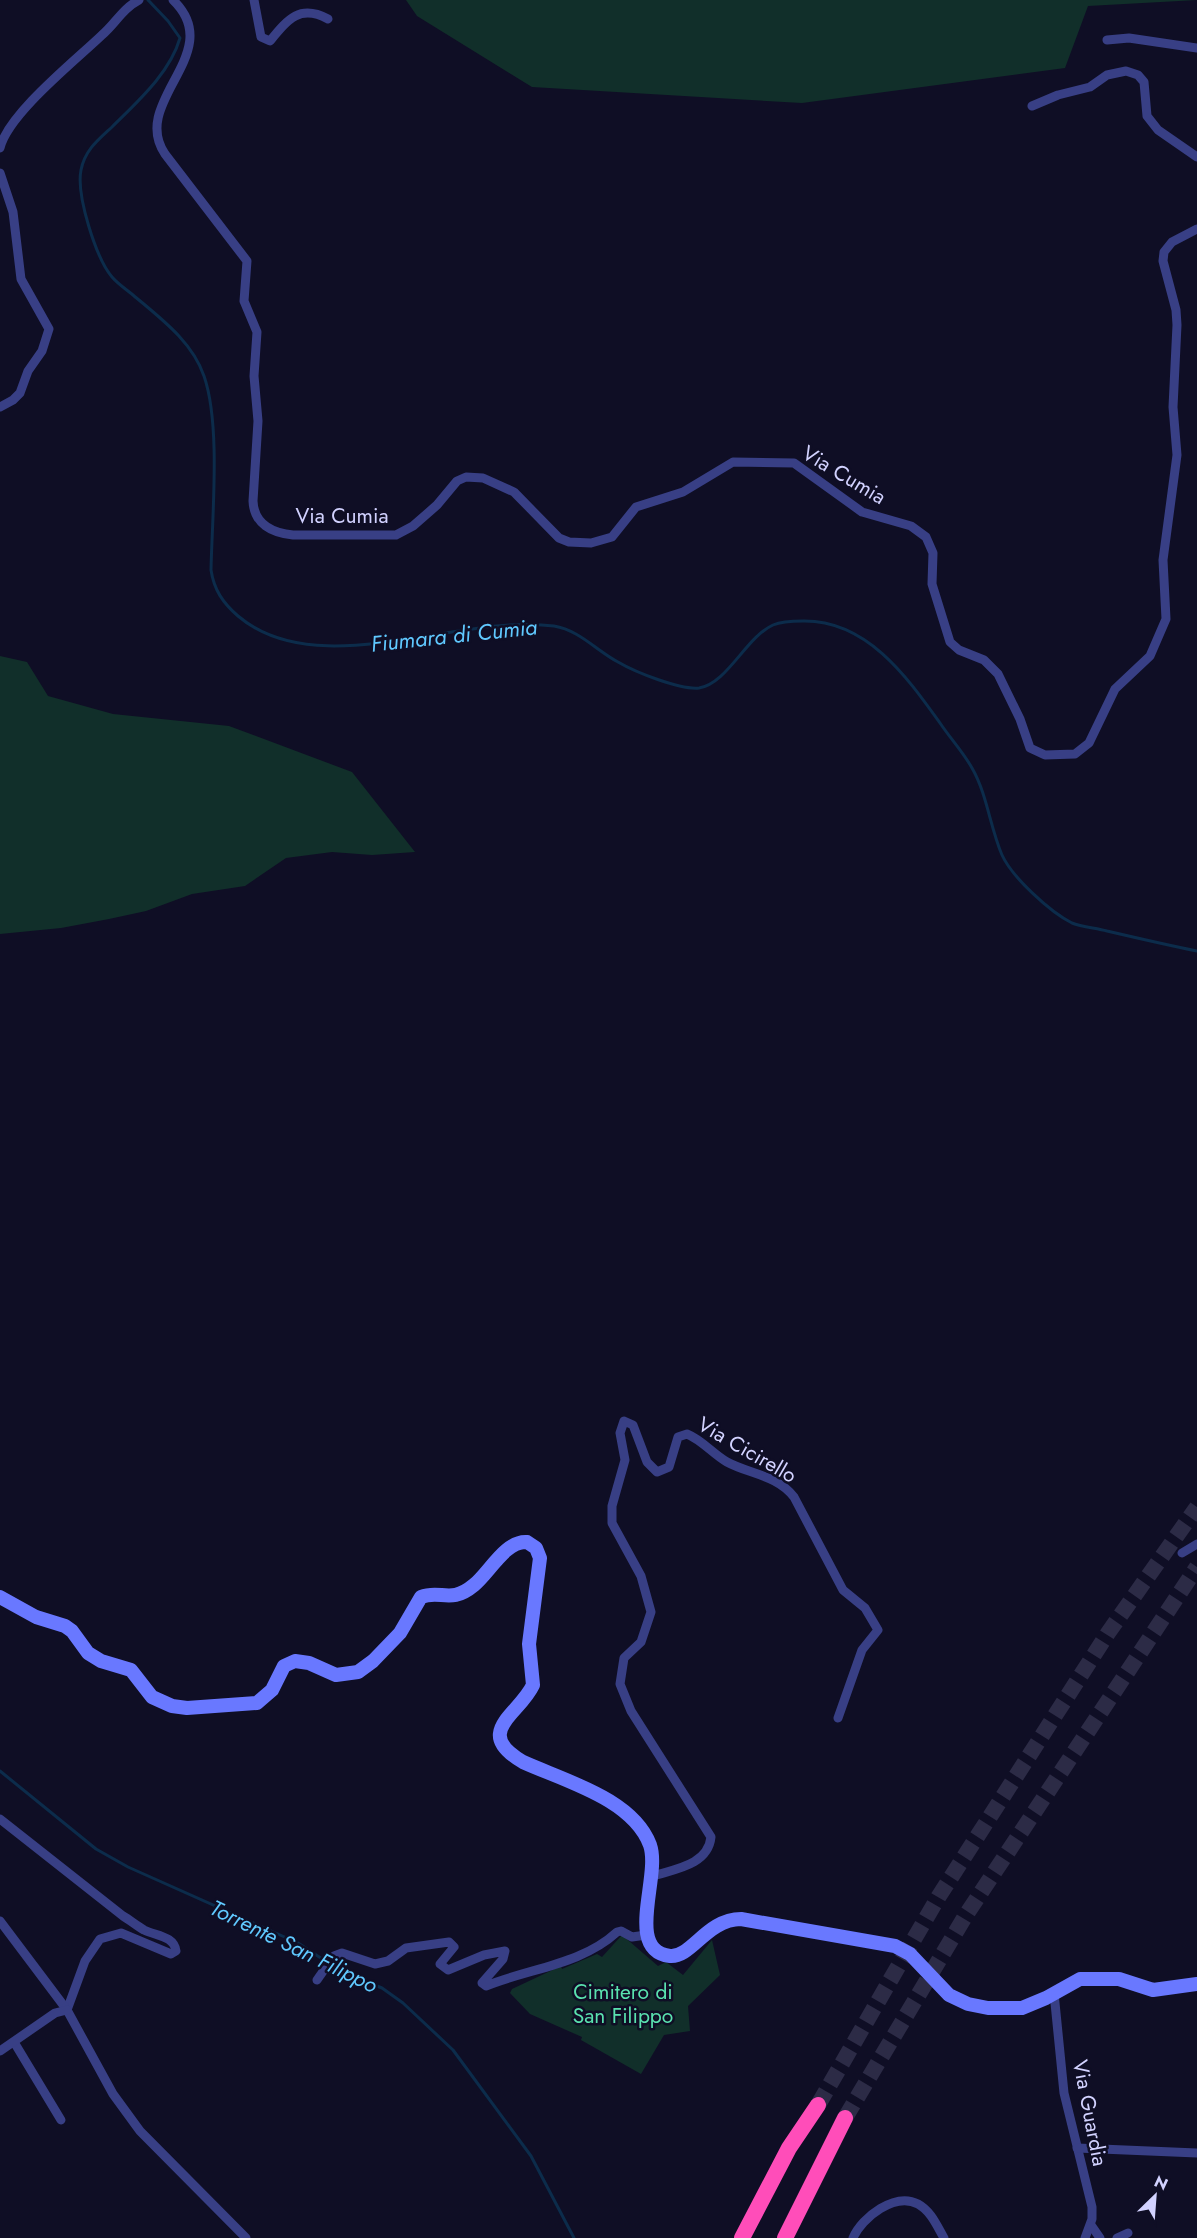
<svg xmlns="http://www.w3.org/2000/svg" width="1197" height="2238" font-family="Jost,sans-serif">
  <style>
    .green { fill: #112f2a }
    .lines { fill: none; stroke-linecap: round; stroke-linejoin: round }
    .stream { stroke: #0c2c4b; stroke-width: 3 }
    .highway-tunnel { stroke: #2c2b46; stroke-width: 16; stroke-dasharray: 16 8; stroke-linecap: butt }
    .street { stroke: #383f85; stroke-width: 9 }
    .secondary { stroke: #6978ff; stroke-width: 14 }
    .highway { stroke: #ff4db9; stroke-width: 16 }
    .labels { text-anchor: middle; stroke-width: 5; stroke-linejoin: round; paint-order: stroke }
    .street-label { font-size: 21px; fill: #d2d2ff; stroke: #0f0e25 }
    .park-label { font-size: 21px; fill: #5ae2af; stroke: #0f0e25 }
    .water-label { font-size: 22px; font-style: italic; fill: #60c9ff; stroke: #0f0e25 }
  </style>
  <rect width="100%" height="100%" fill="#0f0e25"/>
  <g class="green">
    <polygon points="406,0 1197,0 1088,6 1065,68 802,103 532,87 417,16"/>
    <polygon points="0,656 27,662 48,696 113,714 229,726 352,772 415,852 372,855 332,852 286,858 245,886 192,894 146,911 109,919 61,928 0,934"/>
    <polygon points="622,1935 658,1966 666,1962 683,1975 712,1940 720,1975 688,2006 690,2031 664,2035 641,2074 581,2040 582,2037 530,2014 510,1993 512,1989 561,1966 562,1969 597,1954 602,1957"/>
  </g>
  <g class="lines">
    <g class="stream">
      <path d="M148,0L168,21L180,38C170,73 137,102 112,127C98,140 85,150 81,170C76,195 96,258 112,277C118,284 127,290 133,295C160,318 192,341 204,376C221,425 212,517 211,570C214,590 223,603 238,616C318,684 458,613 554,626C579,630 597,651 618,662C635,672 680,690 699,688C727,684 746,637 773,625C780,622 795,621 803,621C867,620 907,677 940,723C950,738 963,752 972,768C987,794 990,827 1002,855C1012,877 1050,912 1072,923C1082,927 1096,928 1107,931C1137,938 1167,945 1197,951"/>
      <polyline points="0,1771 96,1849 128,1867 298,1943 342,1972 382,1988 403,2003 453,2050 531,2156 574,2238"/>
    </g>
    <g class="highway-tunnel">
      <polyline points="818,2105 939,1896 1108,1633 1197,1507"/>
      <polyline points="845,2118 966,1915 1197,1567"/>
    </g>
    <g class="street">
      <path d="M173,0C228,53 129,101 165,154L247,261L244,301L257,332L254,376L258,421L253,501C254,524 272,533 293,535H396L413,526L437,505L457,481L466,477L483,478L514,492L559,538L569,542L591,543L612,537L636,507L683,492L733,462L794,463L862,512L911,526L926,537L933,553L932,584L950,642L959,650L984,660L998,674L1020,719L1030,748L1045,755L1075,754L1089,743L1115,689L1150,656L1166,619L1163,560L1177,455L1173,407L1177,325L1176,310L1163,261L1164,252L1172,242L1197,229"/>
      <path d="M254,0L261,37L270,41C288,19 300,4 328,19"/>
      <polyline points="1107,40 1129,38 1197,48"/>
      <polyline points="1032,106 1058,95 1090,87 1107,75 1126,71 1138,75 1144,82 1147,116 1158,130 1197,157"/>
      <path d="M0,148C8,114 76,60 102,35C116,23 122,9 139,0"/>
      <polyline points="0,173 13,212 21,279 49,329 42,351 28,371 20,393 13,400 0,407"/>
      <polyline points="1182,1553 1197,1544"/>
      <path d="M0,1819L123,1916C130,1920 137,1926 144,1930C157,1936 174,1936 176,1951L171,1954L121,1933L100,1939L85,1961L67,2010"/>
      <path d="M653,1876C675,1869 708,1865 711,1837L631,1711L620,1684L624,1658L641,1642L651,1612L641,1576L612,1523V1506L625,1460L620,1433L624,1421L633,1425L647,1462L657,1472L669,1467L678,1437L687,1434C702,1440 713,1454 727,1462C749,1474 777,1475 794,1497L843,1590L865,1608L878,1630L862,1650L838,1718"/>
      <polyline points="0,1921 67,2010 113,2094 140,2131 246,2238"/>
      <path d="M334,1956L342,1953L375,1964L388,1961L406,1948L449,1942L454,1947L440,1964L448,1970L484,1955L505,1951L503,1959L482,1983L486,1986C530,1968 581,1965 617,1932L621,1931L632,1937L646,1935"/>
      <polyline points="317,1980 324,1970"/>
      <polyline points="1054,1993 1064,2093 1092,2207 1092,2219 1085,2238"/>
      <polyline points="14,2042 61,2120"/>
      <polyline points="0,2051 55,2013 67,2010"/>
      <polyline points="1077,2148 1197,2153"/>
      <polyline points="1091,2225 1100,2238"/>
      <path d="M853,2238C862,2217 895,2192 918,2204C931,2211 937,2226 944,2238"/>
      <polyline points="1117,2238 1128,2233"/>
    </g>
    <path class="secondary" d="M0,1597L36,1617L65,1626L72,1631L88,1653L101,1661L131,1670L152,1697L172,1706L187,1708L257,1703L272,1690L284,1666L295,1661L309,1663L336,1675L358,1672L373,1661L400,1633L421,1597C441,1589 450,1605 474,1585C489,1573 506,1540 527,1542L536,1548L540,1558L529,1644L533,1685C519,1715 472,1732 523,1762C565,1781 633,1799 650,1845C661,1877 624,1950 670,1956C691,1958 707,1919 741,1919L895,1946L910,1954L949,1995L968,2004L988,2008H1022L1046,1998L1080,1979H1119L1153,1990L1197,1984"/>
    <g class="highway">
      <polyline points="742,2238 789,2148 818,2105"/>
      <polyline points="785,2238 845,2118"/>
    </g>
  </g>
  <g class="labels">
    <g class="street-label">
      <text transform="translate(844 475) rotate(31)" y="7">Via Cumia</text>
      <text x="342" y="523">Via Cumia</text>
      <text transform="translate(747 1450) rotate(30)" y="7">Via Cicirello</text>
      <text transform="translate(1090 2113) rotate(79)" y="7">Via Guardia</text>
    </g>
    <g class="park-label">
      <text x="623" y="1999">Cimitero di<tspan x="623" dy="24">San Filippo</tspan></text>
    </g>
    <g class="water-label">
      <text transform="translate(454 635) rotate(-6)" y="8">Fiumara di Cumia</text>
      <text transform="translate(294 1946) rotate(26)" y="8">Torrente San Filippo</text>
    </g>
  </g>
  <g transform="translate(1155 2196) rotate(25)" stroke="#0f0e25" stroke-width="4.5" paint-order="stroke">
  <path d="M0-4.5L10 22L0 15L-10 22Z" fill="#d2d2ff"/>
  <text y="-9" font-size="16" font-weight="bold" text-anchor="middle" fill="#d2d2ff">N</text>
  </g>
</svg>
